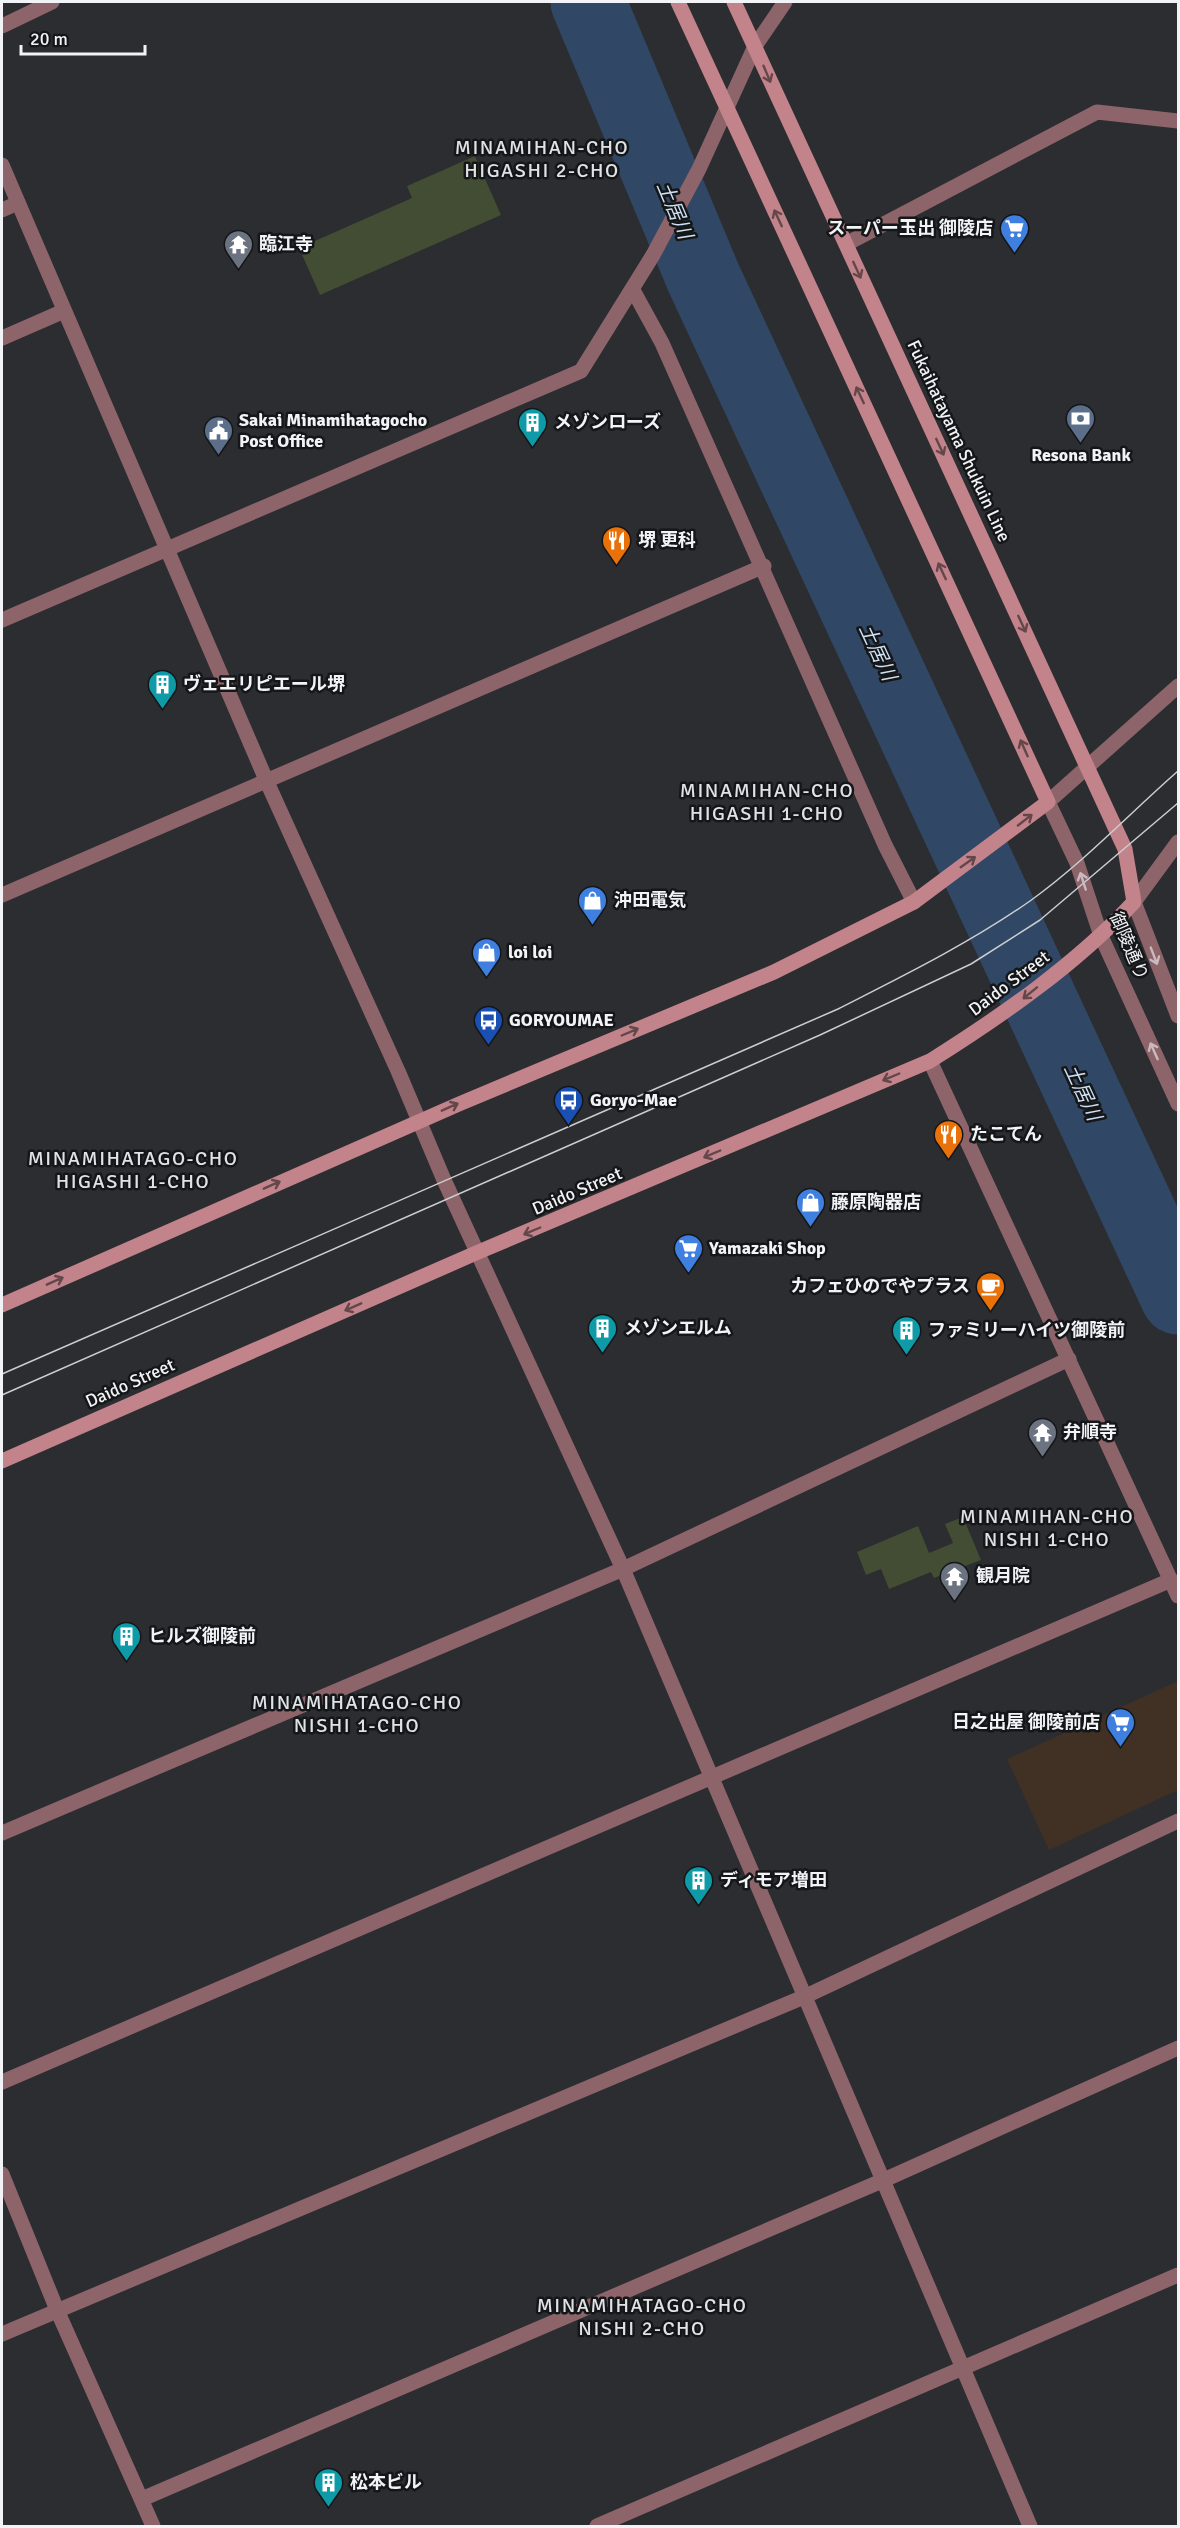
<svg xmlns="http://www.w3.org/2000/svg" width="1180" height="2528" font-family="Signika,'Noto Sans JP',sans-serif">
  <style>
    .commercial { fill: #413125 }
    .green { fill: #424d33 }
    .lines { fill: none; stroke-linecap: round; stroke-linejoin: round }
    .river { stroke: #304865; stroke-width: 75 }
    .service { stroke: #8d646a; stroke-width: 15 }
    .minor { stroke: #8d646a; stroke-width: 15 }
    .tertiary { stroke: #8d646a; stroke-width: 15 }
    .secondary { stroke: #c3838b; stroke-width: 15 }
    .tram { stroke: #cccdd0; stroke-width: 1.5 }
    .oneway { stroke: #63474b }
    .oneway2 { stroke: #cababe }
    .labels { text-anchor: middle; stroke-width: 5; stroke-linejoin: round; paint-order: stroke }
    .poi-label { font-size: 18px; font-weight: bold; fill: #f2f3f6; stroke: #141617; text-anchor: start }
    .street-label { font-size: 18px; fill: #f2f3f6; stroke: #141617 }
    .neighbourhood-label { font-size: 20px; letter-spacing: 1.5px; fill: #dfe3e8; stroke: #141617 }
    .water-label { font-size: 20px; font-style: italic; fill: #cedff4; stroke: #141617 }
  </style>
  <rect width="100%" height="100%" fill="#2b2d31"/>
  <polygon class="commercial" points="1178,1681 1178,1790 1049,1850 1007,1759"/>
  <g class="green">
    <polygon points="475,156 501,215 320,295 299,248 412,198 407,186"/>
    <polygon points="963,1517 981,1560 934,1578 931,1572 889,1589 881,1569 866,1575 857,1552 918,1526 929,1553 953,1543 945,1524"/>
  </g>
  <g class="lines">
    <polyline class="river" points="588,2 704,279 1178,1297"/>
    <g class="service">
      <polyline points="2,26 52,2"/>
      <polyline points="2,210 18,203"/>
      <polyline points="846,244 1097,112 1178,121"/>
    </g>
    <g class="minor">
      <polyline points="2,165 267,782 398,1071 444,1180 623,1569 1030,2526"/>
      <polyline points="633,290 662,343 885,845 914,902"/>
      <polyline points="2,338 64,311"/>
      <polyline points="2,620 581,371 653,255 699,169 755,46 785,2"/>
      <polyline points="2,895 764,566"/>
      <polyline points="1134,902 1178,842"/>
      <polyline points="930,1061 1178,1596"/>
      <polyline points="2,1833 623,1569 1069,1359"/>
      <polyline points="2,2082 1171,1580"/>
      <polyline points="2,2334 806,1996 1178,1821"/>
      <polyline points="142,2499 884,2180 1178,2048"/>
    </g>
    <g class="tertiary">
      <polyline points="1178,686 1048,802 1077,863 1101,936 1178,1104"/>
      <polyline points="1134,902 1178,1016"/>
      <polyline points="2,2174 57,2310 153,2526"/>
      <polyline points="597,2526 1178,2275"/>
    </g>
    <g class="secondary">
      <polyline points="2,1305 459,1104 774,972 914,902 1048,802 678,2"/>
      <path d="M2,1461L476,1253L930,1061C1003,1015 1075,965 1134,902L1125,849L734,2"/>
    </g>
    <g class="tram">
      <path d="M2,1374L838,1009C903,976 970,943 1030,901C1083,863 1129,814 1178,771"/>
      <polyline points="2,1395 820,1035 971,964 1040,920 1178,803"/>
    </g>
  </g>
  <defs><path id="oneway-shaft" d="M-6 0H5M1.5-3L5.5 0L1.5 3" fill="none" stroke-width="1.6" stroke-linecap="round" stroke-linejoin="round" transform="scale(1.5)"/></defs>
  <g class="oneway">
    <use href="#oneway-shaft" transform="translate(767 74) rotate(67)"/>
    <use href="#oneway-shaft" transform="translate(778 218) rotate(-115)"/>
    <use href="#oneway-shaft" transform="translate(857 270) rotate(65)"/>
    <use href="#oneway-shaft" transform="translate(860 395) rotate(-115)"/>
    <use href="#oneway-shaft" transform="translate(940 447) rotate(65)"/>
    <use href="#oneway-shaft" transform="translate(942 571) rotate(-115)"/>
    <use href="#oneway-shaft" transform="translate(1022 624) rotate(65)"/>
    <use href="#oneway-shaft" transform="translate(1024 748) rotate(-114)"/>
    <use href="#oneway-shaft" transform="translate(1025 820) rotate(-38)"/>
    <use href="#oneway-shaft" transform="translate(968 862) rotate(-35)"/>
    <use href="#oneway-shaft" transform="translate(1030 993) rotate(141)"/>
    <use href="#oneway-shaft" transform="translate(630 1032) rotate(-23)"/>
    <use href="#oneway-shaft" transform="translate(891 1077) rotate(157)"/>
    <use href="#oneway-shaft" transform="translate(450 1107) rotate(-24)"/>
    <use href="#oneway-shaft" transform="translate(712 1154) rotate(157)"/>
    <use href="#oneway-shaft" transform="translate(272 1185) rotate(-24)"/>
    <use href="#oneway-shaft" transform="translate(532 1231) rotate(157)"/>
    <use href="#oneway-shaft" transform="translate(55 1281) rotate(-24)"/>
    <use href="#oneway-shaft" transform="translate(353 1307) rotate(156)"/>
  </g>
  <g class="oneway2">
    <use href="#oneway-shaft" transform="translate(1083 881) rotate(-108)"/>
    <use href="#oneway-shaft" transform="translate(1154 956) rotate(69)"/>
    <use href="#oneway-shaft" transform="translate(1154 1051) rotate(-114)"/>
  </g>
  <defs>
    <symbol id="supermarket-pin" viewBox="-11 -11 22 30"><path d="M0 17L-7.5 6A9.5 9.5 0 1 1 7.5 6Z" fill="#3f7fe0" stroke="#141617"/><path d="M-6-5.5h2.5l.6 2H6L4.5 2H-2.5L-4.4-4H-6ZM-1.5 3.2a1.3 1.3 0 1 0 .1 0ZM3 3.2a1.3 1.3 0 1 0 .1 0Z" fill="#fff"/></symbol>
    <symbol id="temple-pin" viewBox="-11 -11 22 30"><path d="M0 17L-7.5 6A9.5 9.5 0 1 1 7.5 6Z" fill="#6b7280" stroke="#141617"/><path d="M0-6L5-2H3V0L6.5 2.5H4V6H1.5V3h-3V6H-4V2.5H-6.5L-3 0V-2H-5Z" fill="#fff"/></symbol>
    <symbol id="bank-pin" viewBox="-11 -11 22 30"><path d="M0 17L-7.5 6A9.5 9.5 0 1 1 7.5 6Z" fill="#5c6f8a" stroke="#141617"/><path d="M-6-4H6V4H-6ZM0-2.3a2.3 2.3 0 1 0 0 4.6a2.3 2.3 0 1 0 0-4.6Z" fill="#fff"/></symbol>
    <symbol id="building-pin" viewBox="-11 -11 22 30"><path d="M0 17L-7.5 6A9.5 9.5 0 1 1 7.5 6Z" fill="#0f9aa8" stroke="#141617"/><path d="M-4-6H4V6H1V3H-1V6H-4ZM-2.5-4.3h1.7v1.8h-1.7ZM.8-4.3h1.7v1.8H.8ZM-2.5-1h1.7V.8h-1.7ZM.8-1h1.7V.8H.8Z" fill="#fff"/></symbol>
    <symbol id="civic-pin" viewBox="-11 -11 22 30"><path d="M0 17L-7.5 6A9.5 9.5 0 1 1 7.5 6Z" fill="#5c6f8a" stroke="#141617"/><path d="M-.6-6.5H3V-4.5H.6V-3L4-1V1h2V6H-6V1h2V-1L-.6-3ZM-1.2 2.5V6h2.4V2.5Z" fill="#fff"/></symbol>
    <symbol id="restaurant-pin" viewBox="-11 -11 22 30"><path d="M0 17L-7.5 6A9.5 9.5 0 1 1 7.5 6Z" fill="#e8710a" stroke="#141617"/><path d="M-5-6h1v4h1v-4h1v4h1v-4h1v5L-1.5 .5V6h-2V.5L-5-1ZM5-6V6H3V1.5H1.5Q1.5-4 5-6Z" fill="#fff"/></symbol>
    <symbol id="shop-pin" viewBox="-11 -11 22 30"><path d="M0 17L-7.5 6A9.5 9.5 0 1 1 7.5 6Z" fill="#3f7fe0" stroke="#141617"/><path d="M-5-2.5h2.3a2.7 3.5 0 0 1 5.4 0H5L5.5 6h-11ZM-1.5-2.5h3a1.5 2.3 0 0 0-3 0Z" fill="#fff"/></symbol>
    <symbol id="bus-pin" viewBox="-11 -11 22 30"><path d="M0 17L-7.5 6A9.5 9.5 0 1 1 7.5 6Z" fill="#1a4fb4" stroke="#141617"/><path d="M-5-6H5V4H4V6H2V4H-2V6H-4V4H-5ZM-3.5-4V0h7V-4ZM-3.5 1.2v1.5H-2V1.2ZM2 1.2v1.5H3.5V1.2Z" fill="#fff"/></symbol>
    <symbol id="cafe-pin" viewBox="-11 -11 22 30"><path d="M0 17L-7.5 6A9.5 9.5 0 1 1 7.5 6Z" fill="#e8710a" stroke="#141617"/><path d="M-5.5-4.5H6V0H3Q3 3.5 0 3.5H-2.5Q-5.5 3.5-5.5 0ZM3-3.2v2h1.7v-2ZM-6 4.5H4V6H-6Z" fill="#fff"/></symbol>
  </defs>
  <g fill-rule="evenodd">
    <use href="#supermarket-pin" x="998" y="212" width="33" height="45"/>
    <use href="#temple-pin" x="222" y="228" width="33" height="45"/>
    <use href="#bank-pin" x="1064" y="402" width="33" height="45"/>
    <use href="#building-pin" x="516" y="406" width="33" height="45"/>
    <use href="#civic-pin" x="202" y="414" width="33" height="45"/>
    <use href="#restaurant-pin" x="600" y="524" width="33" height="45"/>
    <use href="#building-pin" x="146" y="668" width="33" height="45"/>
    <use href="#shop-pin" x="576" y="884" width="33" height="45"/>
    <use href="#shop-pin" x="470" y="936" width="33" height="45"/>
    <use href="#bus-pin" x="472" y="1004" width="33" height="45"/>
    <use href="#bus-pin" x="552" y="1084" width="33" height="45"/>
    <use href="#restaurant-pin" x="932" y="1118" width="33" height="45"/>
    <use href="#shop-pin" x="794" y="1186" width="33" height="45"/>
    <use href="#supermarket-pin" x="672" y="1232" width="33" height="45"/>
    <use href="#cafe-pin" x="974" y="1270" width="33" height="45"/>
    <use href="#building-pin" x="586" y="1312" width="33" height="45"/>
    <use href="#building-pin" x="890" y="1314" width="33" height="45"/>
    <use href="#temple-pin" x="1026" y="1416" width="33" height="45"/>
    <use href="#temple-pin" x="938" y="1560" width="33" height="45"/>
    <use href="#building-pin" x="110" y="1620" width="33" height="45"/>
    <use href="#supermarket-pin" x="1104" y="1706" width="33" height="45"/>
    <use href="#building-pin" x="682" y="1864" width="33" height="45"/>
    <use href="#building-pin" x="312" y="2466" width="33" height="45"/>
  </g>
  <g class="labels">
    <g class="poi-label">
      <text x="993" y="234" text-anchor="end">スーパー玉出 御陵店</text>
      <text x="259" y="250">臨江寺</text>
      <text x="239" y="426">Sakai Minamihatagocho<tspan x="239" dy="21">Post Office</tspan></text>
      <text x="554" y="428">メゾンローズ</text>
      <text x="1081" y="461" text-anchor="middle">Resona Bank</text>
      <text x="638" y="546">堺 更科</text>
      <text x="183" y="690">ヴェエリピエール堺</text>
      <text x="614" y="906">沖田電気</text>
      <text x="508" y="958">loi loi</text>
      <text x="509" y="1026">GORYOUMAE</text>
      <text x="590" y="1106">Goryo-Mae</text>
      <text x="970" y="1140">たこてん</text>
      <text x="831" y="1208">藤原陶器店</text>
      <text x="709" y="1254">Yamazaki Shop</text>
      <text x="970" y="1292" text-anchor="end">カフェひのでやプラス</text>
      <text x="624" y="1334">メゾンエルム</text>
      <text x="928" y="1336">ファミリーハイツ御陵前</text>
      <text x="1063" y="1438">弁順寺</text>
      <text x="976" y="1582">観月院</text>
      <text x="148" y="1642">ヒルズ御陵前</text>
      <text x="1100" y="1728" text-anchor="end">日之出屋 御陵前店</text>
      <text x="720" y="1886">ディモア増田</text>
      <text x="350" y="2488">松本ビル</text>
    </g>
    <g class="street-label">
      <text transform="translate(959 441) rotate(65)" y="6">Fukaihatayama Shukuin Line</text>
      <text transform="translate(1129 946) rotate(67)" y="6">御陵通り</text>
      <text transform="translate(1009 983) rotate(-37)" y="6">Daido Street</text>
      <text transform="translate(577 1191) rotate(-23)" y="6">Daido Street</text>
      <text transform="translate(130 1383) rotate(-24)" y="6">Daido Street</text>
    </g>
    <g class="neighbourhood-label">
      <text x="542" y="154">MINAMIHAN-CHO<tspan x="542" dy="23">HIGASHI 2-CHO</tspan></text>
      <text x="767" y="797">MINAMIHAN-CHO<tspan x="767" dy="23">HIGASHI 1-CHO</tspan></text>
      <text x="133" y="1165">MINAMIHATAGO-CHO<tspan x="133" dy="23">HIGASHI 1-CHO</tspan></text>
      <text x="1047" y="1523">MINAMIHAN-CHO<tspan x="1047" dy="23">NISHI 1-CHO</tspan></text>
      <text x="357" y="1709">MINAMIHATAGO-CHO<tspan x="357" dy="23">NISHI 1-CHO</tspan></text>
      <text x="642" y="2312">MINAMIHATAGO-CHO<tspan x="642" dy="23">NISHI 2-CHO</tspan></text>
    </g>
    <g class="water-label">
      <text transform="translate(675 210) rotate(67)" y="7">土居川</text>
      <text transform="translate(878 652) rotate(65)" y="7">土居川</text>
      <text transform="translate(1083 1092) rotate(65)" y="7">土居川</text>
    </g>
  </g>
  <rect width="1180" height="2528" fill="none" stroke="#f2f3f6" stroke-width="6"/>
  <path d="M21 45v9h124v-9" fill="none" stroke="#f2f3f6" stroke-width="3"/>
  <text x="30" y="45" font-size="18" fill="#f2f3f6" stroke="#141617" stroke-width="4.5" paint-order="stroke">20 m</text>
</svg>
